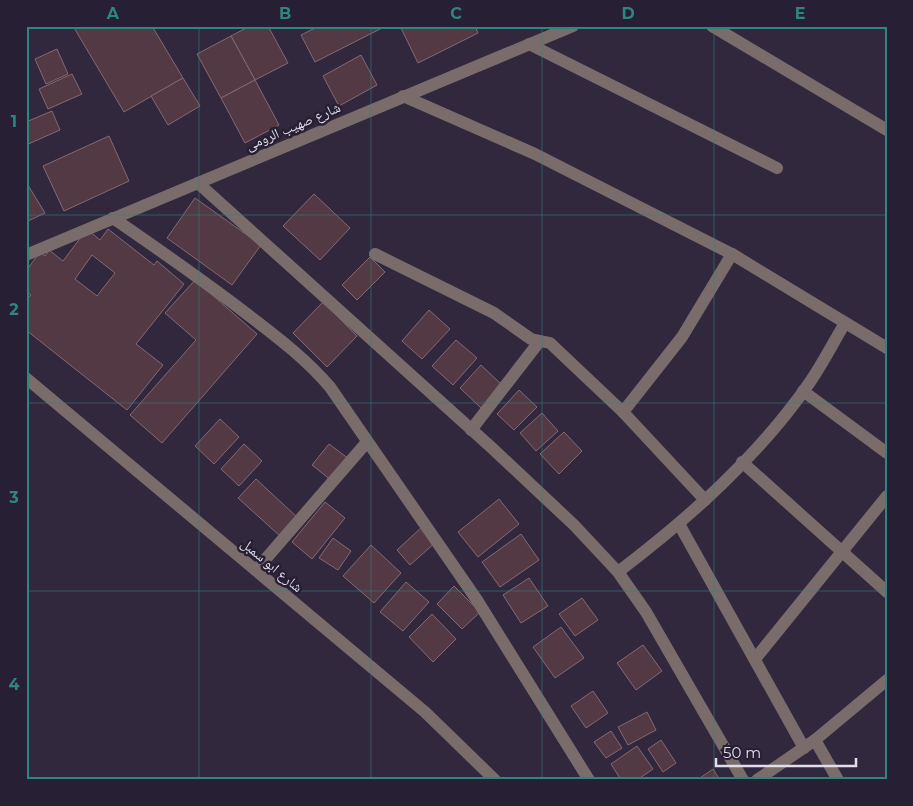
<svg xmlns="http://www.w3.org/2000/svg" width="913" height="806" font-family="Montserrat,'Noto Naskh Arabic',sans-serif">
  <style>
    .building { fill: #523943; stroke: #846973; fill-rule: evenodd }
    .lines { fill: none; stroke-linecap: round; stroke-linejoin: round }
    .minor { stroke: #7a6c6a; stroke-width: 12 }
    .grid { fill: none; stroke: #2f8581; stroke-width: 1; stroke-opacity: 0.55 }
    .labels { text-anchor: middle; stroke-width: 5; stroke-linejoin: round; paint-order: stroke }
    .street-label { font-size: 14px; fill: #e2ddea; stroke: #271f33 }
    .neatline { fill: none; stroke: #2f8581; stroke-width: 2 }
    .grid-label { font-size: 16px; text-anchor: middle; font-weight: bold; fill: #2f8581 }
  </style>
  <rect width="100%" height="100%" fill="#31283d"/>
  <g class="building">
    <polygon points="73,26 152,26 183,78 124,112"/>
    <polygon points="250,26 268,26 288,63 255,80 231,36"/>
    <polygon points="319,26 386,26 315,62 301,35"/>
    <polygon points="400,26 475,26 478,33 418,63"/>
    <polygon points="231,36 255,80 221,98 197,54"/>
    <polygon points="57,49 68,74 46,84 35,59"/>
    <polygon points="361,55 377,85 339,106 323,76"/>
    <polygon points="72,74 82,94 48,109 39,89"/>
    <polygon points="183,78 200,106 168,125 151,96"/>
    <polygon points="255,80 279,125 245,143 221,98"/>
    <polygon points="52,111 60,130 26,145 26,122"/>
    <polygon points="109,136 129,181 64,211 43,166"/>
    <polygon points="26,182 45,213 26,222"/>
    <polygon points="314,194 350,228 320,260 283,226"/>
    <polygon points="195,198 261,245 232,285 167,238"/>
    <path d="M87,229L100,240L108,229L154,265L157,261L184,284L136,344L163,365L127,410L26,330V299L31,295L26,291V271L40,252L45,256L49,250L63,261ZM92,255L115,273L97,296L75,279Z"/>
    <polygon points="370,257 385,272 357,300 342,285"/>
    <polygon points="195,280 257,334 162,443 130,415 196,340 165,313"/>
    <polygon points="323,302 357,336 327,367 293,333"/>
    <polygon points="429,310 450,329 422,359 402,341"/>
    <polygon points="456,340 477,358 453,385 432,366"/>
    <polygon points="481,365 502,385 481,408 460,388"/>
    <polygon points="519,390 537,407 514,430 497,414"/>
    <polygon points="542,413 558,431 536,451 520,433"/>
    <polygon points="220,419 239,437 214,464 195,446"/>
    <polygon points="564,432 582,451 559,474 540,454"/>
    <polygon points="244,444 262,461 239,486 221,469"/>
    <polygon points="329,444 349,459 332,481 312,465"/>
    <polygon points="256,479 297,517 280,536 238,498"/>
    <polygon points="499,499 519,524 478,557 458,532"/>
    <polygon points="325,502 345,518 312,559 292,542"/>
    <polygon points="422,527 436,542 410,565 397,550"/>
    <polygon points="521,534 539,560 500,587 482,562"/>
    <polygon points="333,538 351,551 338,570 319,558"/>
    <polygon points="371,545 401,573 374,603 343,576"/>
    <polygon points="529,578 548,606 521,623 503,595"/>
    <polygon points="406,582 429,602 403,631 380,612"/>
    <polygon points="454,586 480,612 462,629 437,604"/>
    <polygon points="582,598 598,620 575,636 559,614"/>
    <polygon points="432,614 456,639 433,662 409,637"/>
    <polygon points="561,627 584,658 555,678 533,647"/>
    <polygon points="643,645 662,671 636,690 617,663"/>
    <polygon points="593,691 608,713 586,728 571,706"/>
    <polygon points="647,712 656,730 628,745 618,727"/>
    <polygon points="611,731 622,748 606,758 594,742"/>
    <polygon points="661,740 676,763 663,772 648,749"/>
    <polygon points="637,746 653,769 637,780 621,780 611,764"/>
    <polygon points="713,769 720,780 697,780"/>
  </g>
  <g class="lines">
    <g class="minor">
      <polyline points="712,26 887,130"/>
      <polyline points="529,44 777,168"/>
      <polyline points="403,96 535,154 732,254 887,348"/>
      <polyline points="198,183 492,448 574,525 618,572 646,612 743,780"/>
      <path d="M113,218C158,249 203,280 247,314C277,337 305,358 330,387L477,600L589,780"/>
      <polyline points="375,254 494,313 531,339 550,343 623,412 705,500"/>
      <polyline points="26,255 573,26"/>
      <polyline points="26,378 425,712 495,780"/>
      <polyline points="803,391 887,453"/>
      <polyline points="623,412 682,337 732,254"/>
      <polyline points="471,430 539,342"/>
      <polyline points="742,462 887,592"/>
      <polyline points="679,524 804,748"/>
      <polyline points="256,570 367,442"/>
      <path d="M618,572C689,518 759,456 810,382C823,363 833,343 845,323"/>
      <polyline points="755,659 887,496"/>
      <polyline points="815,740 838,780"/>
      <polyline points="757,780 815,740 887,680"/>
    </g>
  </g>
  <path class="grid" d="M199,26V780M371,26V780M542,26V780M714,26V780M26,215H887M26,403H887M26,591H887"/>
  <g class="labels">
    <g class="street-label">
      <text transform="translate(293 126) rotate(-23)" y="5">شارع صهيب الرومى</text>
      <text transform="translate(272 565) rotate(40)" y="5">شارع ابو سمبل</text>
    </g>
  </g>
  <rect width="913" height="806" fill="none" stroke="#271f33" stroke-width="55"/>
  <path d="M716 758v8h140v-8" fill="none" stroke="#e2ddea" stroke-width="2.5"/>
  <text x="723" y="758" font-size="15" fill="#e2ddea" stroke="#271f33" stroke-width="4" paint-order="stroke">50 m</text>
  <rect x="28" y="28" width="858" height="750" class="neatline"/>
  <g class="grid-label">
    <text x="113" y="19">A</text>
    <text x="285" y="19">B</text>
    <text x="456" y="19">C</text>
    <text x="628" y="19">D</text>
    <text x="800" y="19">E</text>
    <text x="14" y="127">1</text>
    <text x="14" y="315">2</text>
    <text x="14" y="503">3</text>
    <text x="14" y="690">4</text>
  </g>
</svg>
